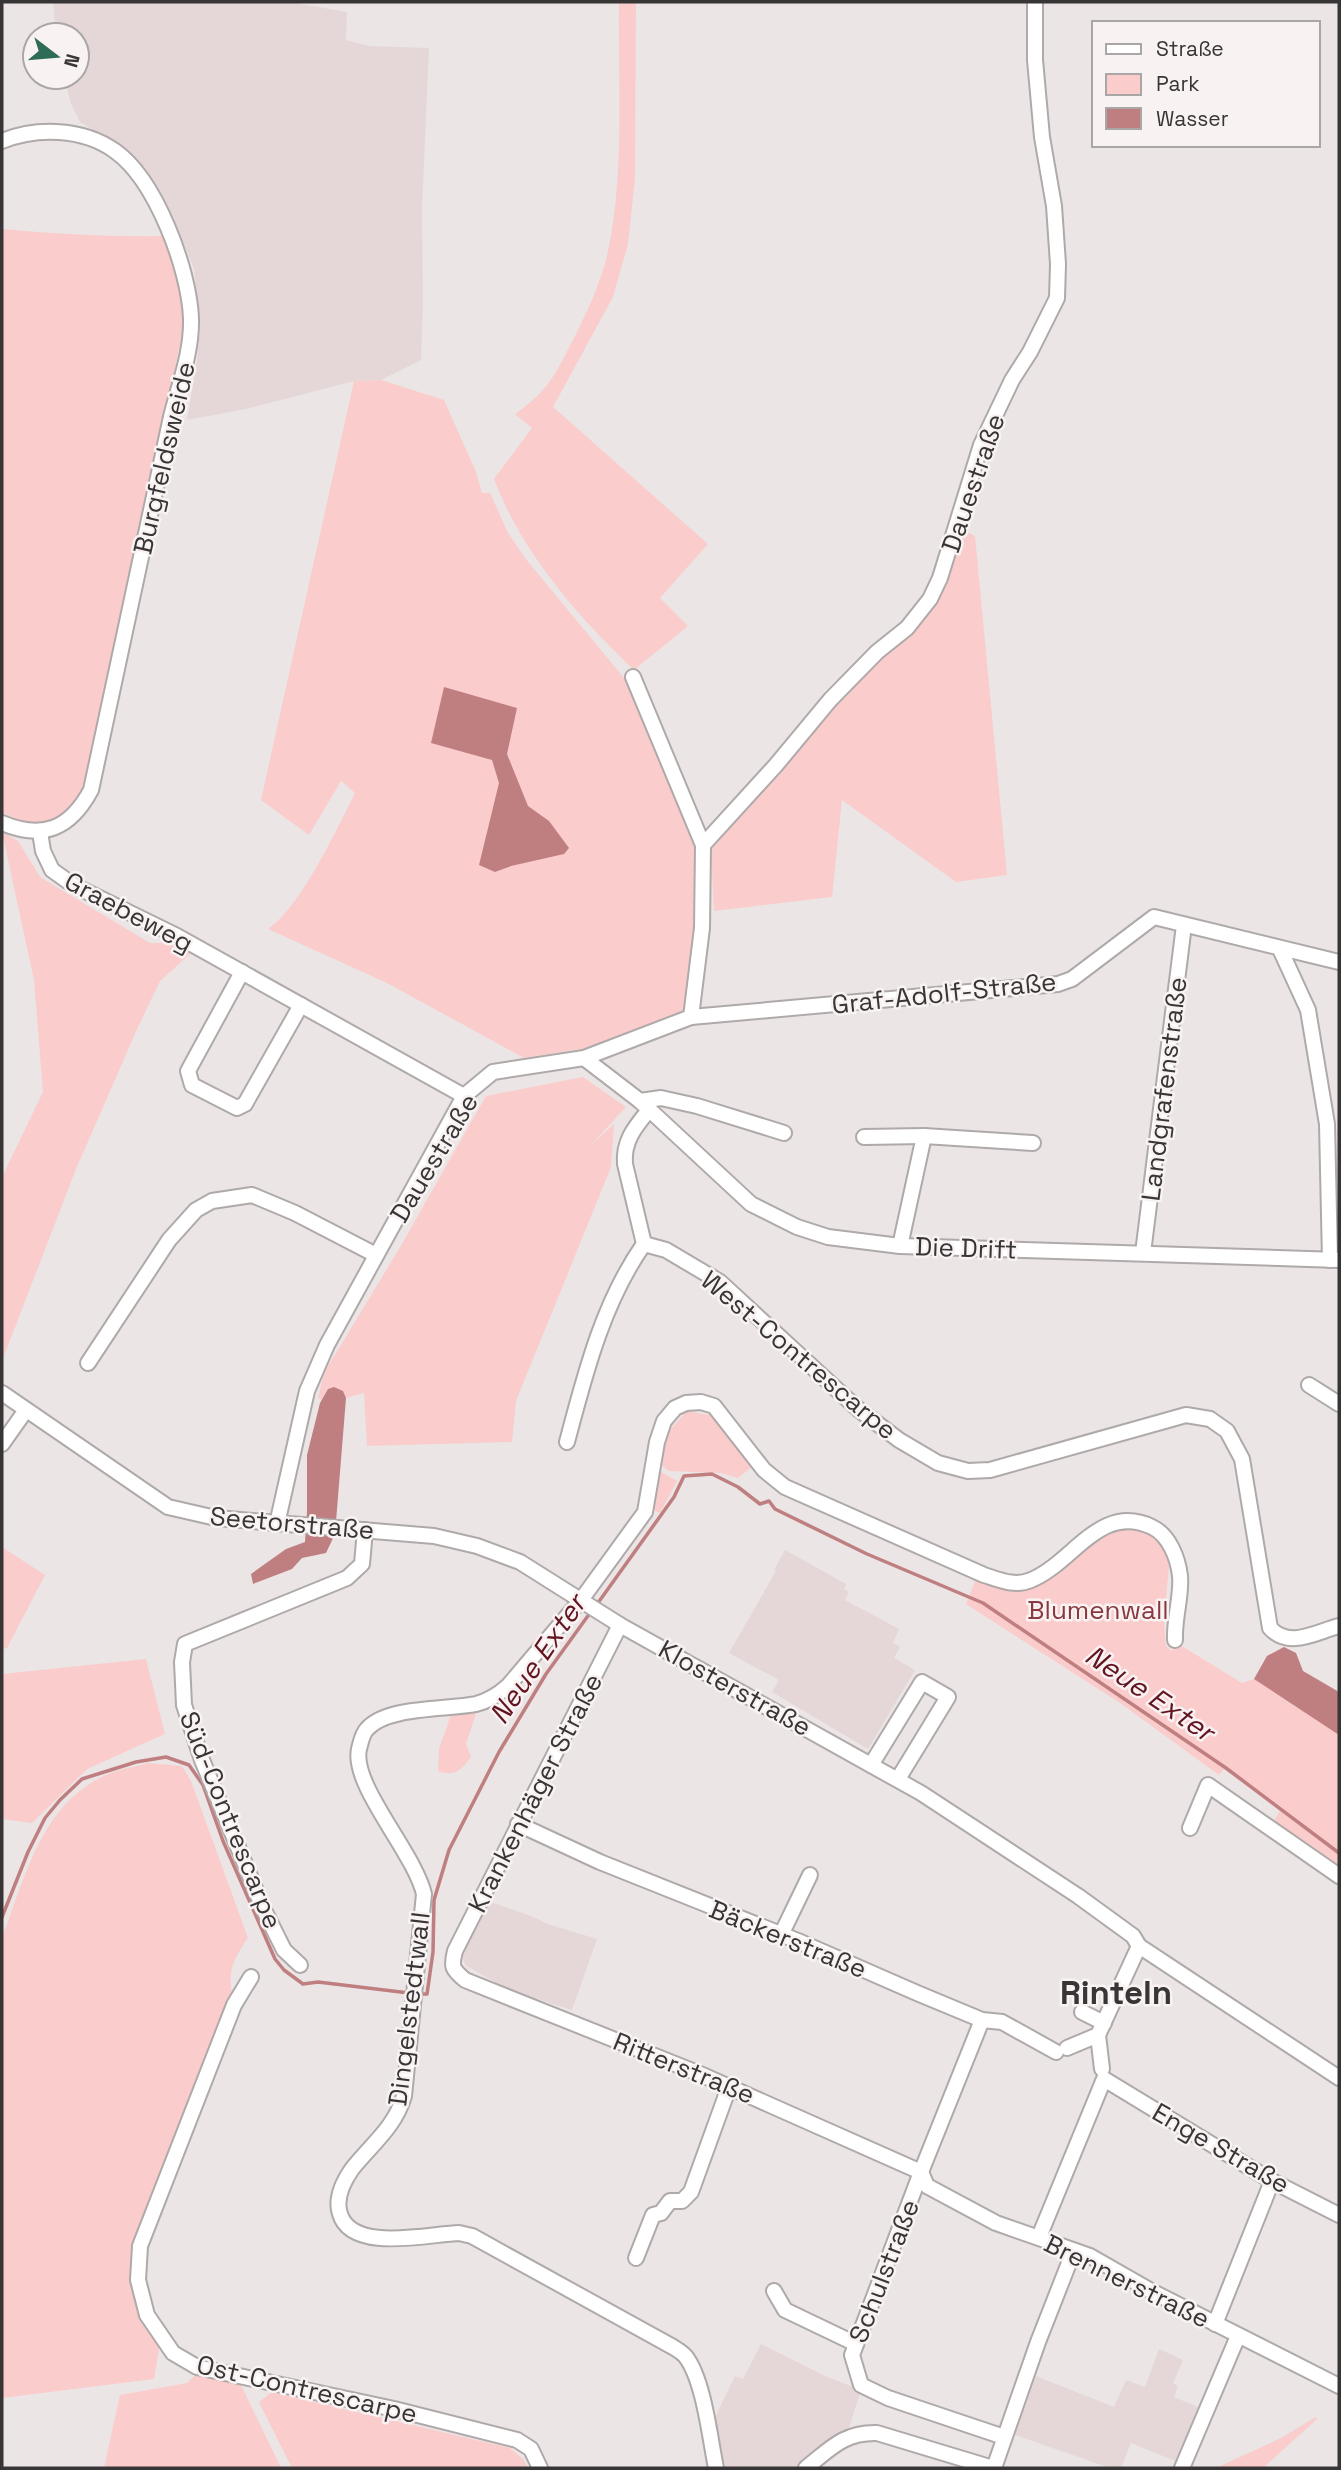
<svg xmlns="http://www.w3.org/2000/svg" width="1341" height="2470" font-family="'Space Grotesk',sans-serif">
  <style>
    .built { fill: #e5d7d7 }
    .green { fill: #fbcccc }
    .water { fill: #bf7f80 }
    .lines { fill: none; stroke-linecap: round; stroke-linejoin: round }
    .stream { stroke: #bf7f80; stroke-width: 3.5 }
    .minor-casing { stroke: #afa9a9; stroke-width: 18 }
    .minor { stroke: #fff; stroke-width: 14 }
    .labels { text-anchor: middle; stroke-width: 5; stroke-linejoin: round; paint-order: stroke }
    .street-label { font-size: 26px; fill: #373535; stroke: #f9f2f2 }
    .park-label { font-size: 26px; fill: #89393f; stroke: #f9f2f2 }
    .water-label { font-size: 28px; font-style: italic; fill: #621520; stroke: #f9f2f2 }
    .district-label { font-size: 33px; font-weight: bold; fill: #373535; stroke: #f9f2f2 }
  </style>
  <rect width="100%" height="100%" fill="#ebe5e5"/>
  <g class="built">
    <polygon points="53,2 289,2 347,12 346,40 369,46 429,48 422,208 423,304 421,360 381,380 354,381 246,409 187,420 197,361 200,326 194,269 172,214 154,183 130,152 80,122 71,104 64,77 77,77 77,35 56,35"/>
    <polygon points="785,1550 846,1584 844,1589 849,1592 845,1600 899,1629 893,1643 900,1647 894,1658 915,1670 868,1749 772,1692 779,1680 729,1653 776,1571 774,1570"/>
    <polygon points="485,1900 531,1916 548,1924 597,1939 572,2010 509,1990 465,1965 462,1954"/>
    <polygon points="761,2344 825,2376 861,2390 848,2431 839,2435 800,2468 720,2468 711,2426 735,2376 743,2379"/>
    <polygon points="1159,2349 1183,2360 1173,2383 1178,2386 1174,2397 1198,2407 1175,2461 1131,2443 1121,2468 1110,2468 1015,2435 1036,2376 1114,2407 1126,2380 1145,2387"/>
  </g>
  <g class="green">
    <path d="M619,2H636L635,178L628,244L613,297L553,407L708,544L660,598L688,626L634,670C578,617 522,553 494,479L532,428L515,414C548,391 555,375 573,340C586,314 600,285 607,256C625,177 618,83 619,2Z"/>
    <path d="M2,225V229C57,234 110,237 164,236L178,276L184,326L85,786C73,803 57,826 34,824C24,823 12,816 2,813Z"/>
    <path d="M381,380L444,400L476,472L482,493H490L508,533L525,558L629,684L696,843L695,946L689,1001L682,1011L620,1036L586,1048L524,1058L387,983L268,929C300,908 337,829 355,793L341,781L309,835L261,800L354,381Z"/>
    <polygon points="959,527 975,536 1007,875 956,882 842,800 832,897 714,911 711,852 717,840 859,678 910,634"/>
    <polygon points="2,832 18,841 40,877 150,943 169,943 191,953 160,981 138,1027 76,1169 2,1361 2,1177 43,1092 34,980"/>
    <polygon points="583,1077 626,1107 591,1145 614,1124 611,1167 516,1401 512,1442 367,1446 364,1393 346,1398 343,1391 328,1389 322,1400 318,1398 324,1373 399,1249 486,1096"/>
    <polygon points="687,1411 714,1416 753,1466 738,1478 721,1473 669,1471 661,1465 667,1433"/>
    <polygon points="658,1470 677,1481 660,1513 649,1508"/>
    <polygon points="1145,1524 1170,1554 1164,1622 1166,1646 1172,1651 1180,1645 1242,1683 1254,1679 1267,1656 1284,1647 1296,1653 1303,1671 1339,1692 1339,1871 1273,1823 1280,1811 1224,1769 1219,1775 1120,1703 966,1604 979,1572 1013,1584 1110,1526"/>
    <polygon points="2,1547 45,1575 7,1648 2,1649"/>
    <polygon points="146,1659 165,1734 87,1769 32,1823 2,1819 2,1674"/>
    <path d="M478,1707L466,1744L471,1757C461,1770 455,1777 438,1771L439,1749L452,1712Z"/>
    <path d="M148,1763L182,1766L191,1781L248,1938C235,1957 227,1970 232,1993L137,2238L133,2260L160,2343L154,2379L2,2398V1938C25,1878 41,1804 106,1775C119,1769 135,1767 148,1763Z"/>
    <polygon points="196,2374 241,2385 281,2468 104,2468 120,2395 187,2383"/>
    <polygon points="272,2392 510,2448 524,2460 528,2468 292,2468 259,2402"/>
    <polygon points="1316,2417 1317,2419 1263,2468 1216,2468 1281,2438"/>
  </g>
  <g class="water">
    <polygon points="444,687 517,708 507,754 528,806 549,821 569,848 564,854 511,866 495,872 479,865 499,783 492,760 431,743"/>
    <polygon points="334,1387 343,1391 346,1398 335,1534 326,1553 302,1558 292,1569 253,1584 251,1574 286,1549 305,1542 307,1511 307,1455 320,1403 328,1389"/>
    <polygon points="1284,1647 1296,1653 1303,1671 1339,1692 1339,1735 1254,1679 1267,1656"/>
  </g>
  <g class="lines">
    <g class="stream">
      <polyline points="595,1607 674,1497 684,1476 712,1474 738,1487 760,1504 769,1501 775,1509 867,1554 983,1603 1226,1768 1339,1853"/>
      <polyline points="2,1917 28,1852 45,1818 60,1800 82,1779 136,1762 166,1757 189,1765 203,1785 223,1841 275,1959 284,1970 303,1984 318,1982 409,1993"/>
      <polyline points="417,1994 427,1994 433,1952 434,1900 449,1850 499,1752 546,1674 590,1613"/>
    </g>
    <defs>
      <g id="minor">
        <path d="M2,141C37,127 83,128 115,151C156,180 189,269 191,318C192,353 179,384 171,417L91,790C70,829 43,840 2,823"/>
        <polyline points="633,677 703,845"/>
        <polyline points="40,832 43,851 52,870 73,885 177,936 464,1096"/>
        <polyline points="1280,949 1308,1010 1327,1124 1330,1260"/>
        <polyline points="242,972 188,1071 192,1085 237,1108 245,1104 301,1005"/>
        <polyline points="691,1017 1058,984 1072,979 1154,917 1339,962"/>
        <polyline points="584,1058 640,1101 751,1204 797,1227 828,1237 900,1246 1339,1260"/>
        <polyline points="640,1101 661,1098 697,1106 784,1133"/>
        <polyline points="864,1137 924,1136"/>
        <path d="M644,1244L666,1250L720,1282L858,1409L899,1440L938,1463L968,1471L990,1470L1186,1415L1210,1419L1227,1431L1242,1459L1270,1628C1289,1649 1316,1632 1339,1626"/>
        <path d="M644,1244L625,1164C623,1141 635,1127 649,1110"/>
        <polyline points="900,1246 924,1136 1033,1143"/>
        <polyline points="1143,1253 1184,925"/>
        <polyline points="88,1363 169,1240 196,1210 212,1201 252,1195 295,1213 376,1255"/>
        <polyline points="1309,1385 1339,1404"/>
        <polyline points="2,1393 168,1507 216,1518 434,1536 477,1546 520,1562 620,1625 921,1793 1078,1896 1133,1936 1139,1946 1339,2078"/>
        <path d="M567,1442C585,1374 603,1302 644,1244"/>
        <polyline points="2,1444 26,1410"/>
        <polyline points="277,1524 307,1391 327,1345 464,1096 493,1072 584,1058 691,1017 702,928 703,845 776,765 830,700 877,652 907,628 930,599 940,578 981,445 1012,380 1030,352 1057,298 1058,264 1054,206 1042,137 1035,60 1035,2"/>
        <path d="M620,1625L455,1951C451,1967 452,1969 465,1980L700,2074L921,2172"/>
        <polyline points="871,1765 922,1682 948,1697 898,1779"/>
        <polyline points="518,1824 600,1862 798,1941 917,1993 982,2020 1002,2022 1056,2052"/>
        <polyline points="1190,1828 1208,1785 1339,1876"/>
        <polyline points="781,1935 810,1875"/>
        <polyline points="300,1965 284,1950 264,1910 202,1760 184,1705 182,1662 185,1644 347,1578 362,1564 365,1530"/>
        <polyline points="251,1977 234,2005 140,2246 138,2280 147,2315 173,2353 197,2367 394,2409 517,2440 531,2449 540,2468"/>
        <polyline points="1082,2012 1104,2023"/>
        <polyline points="982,2020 921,2172 852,2355 861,2385 888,2398 1004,2437"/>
        <polyline points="1067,2048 1098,2035"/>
        <polyline points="1102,2069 1098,2035 1139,1946"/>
        <polyline points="921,2172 927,2186 996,2223 1090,2256 1153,2292 1339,2386"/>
        <polyline points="1039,2237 1104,2079 1272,2181 1339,2215"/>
        <polyline points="636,2258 653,2215 661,2213 670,2201 682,2201 691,2192 729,2087"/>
        <polyline points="774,2291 785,2310 856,2344"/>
        <polyline points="1215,2324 1272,2181"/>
        <path d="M716,2468C710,2439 704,2381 686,2357C683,2353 678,2350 673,2347L472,2236L459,2233C428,2234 352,2253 340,2214C335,2199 343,2182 352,2169C372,2144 395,2127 404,2096L424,1894C414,1852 351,1785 359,1749C361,1742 362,1734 367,1729C387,1706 447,1710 476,1704C488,1701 498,1695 508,1686L581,1600L645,1512L657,1442L664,1421L675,1408L686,1403L701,1402L714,1406L764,1470L785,1487L984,1575C1000,1580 1015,1587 1031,1580C1073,1563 1100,1502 1152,1527C1169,1535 1178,1558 1180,1576C1182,1595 1174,1618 1175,1640"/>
        <path d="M806,2468C830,2449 844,2432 877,2433L993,2468"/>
        <polyline points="994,2468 1038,2342 1069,2263 1076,2252"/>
        <polyline points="1182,2468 1238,2336"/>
      </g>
    </defs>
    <use href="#minor" class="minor-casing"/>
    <use href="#minor" class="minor"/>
  </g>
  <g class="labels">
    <g class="street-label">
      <text transform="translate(164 458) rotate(-77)" y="9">Burgfeldsweide</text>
      <text transform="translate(973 483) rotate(-71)" y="9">Dauestraße</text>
      <text transform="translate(129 912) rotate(28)" y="9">Graebeweg</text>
      <text transform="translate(944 993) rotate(-6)" y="9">Graf-Adolf-Straße</text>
      <text transform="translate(1164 1089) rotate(-83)" y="9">Landgrafenstraße</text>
      <text transform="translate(434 1158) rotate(-59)" y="9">Dauestraße</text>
      <text transform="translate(966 1248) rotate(2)" y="9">Die Drift</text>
      <text transform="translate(799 1355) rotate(40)" y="9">West-Contrescarpe</text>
      <text transform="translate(292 1523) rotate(5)" y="9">Seetorstraße</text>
      <text transform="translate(735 1688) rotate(29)" y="9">Klosterstraße</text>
      <text transform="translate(535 1793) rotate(-63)" y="9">Krankenhäger Straße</text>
      <text transform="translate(231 1820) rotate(68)" y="9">Süd-Contrescarpe</text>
      <text transform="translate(788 1939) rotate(22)" y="9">Bäckerstraße</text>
      <text transform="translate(409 2009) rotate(-83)" y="9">Dingelstedtwall</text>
      <text transform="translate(684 2068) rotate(22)" y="9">Ritterstraße</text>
      <text transform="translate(1221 2148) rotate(30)" y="9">Enge Straße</text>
      <text transform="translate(884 2271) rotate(-69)" y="9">Schulstraße</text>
      <text transform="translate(1127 2281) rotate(26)" y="9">Brennerstraße</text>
      <text transform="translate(307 2389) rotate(13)" y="9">Ost-Contrescarpe</text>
    </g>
    <g class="park-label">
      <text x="1098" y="1619">Blumenwall</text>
    </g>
    <g class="water-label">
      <text transform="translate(537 1659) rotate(-56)" y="10">Neue Exter</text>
      <text transform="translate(1150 1693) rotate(34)" y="10">Neue Exter</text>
    </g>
    <g class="district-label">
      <text x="1116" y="2004">Rinteln</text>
    </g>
  </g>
  <rect width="1341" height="2470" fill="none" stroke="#373535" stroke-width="7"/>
  <rect x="1092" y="21" width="228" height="126" fill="#f9f2f2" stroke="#aba6a6" stroke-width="2"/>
  <rect x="1106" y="44" width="35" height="10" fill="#ffffff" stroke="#aba6a6" stroke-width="2"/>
  <text x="1156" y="56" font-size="21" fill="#373535">Straße</text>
  <rect x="1106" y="74" width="35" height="21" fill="#fbcccc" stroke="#aba6a6" stroke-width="2"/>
  <text x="1156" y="91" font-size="21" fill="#373535">Park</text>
  <rect x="1106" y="108" width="35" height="21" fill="#bf7f80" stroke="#aba6a6" stroke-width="2"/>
  <text x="1156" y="126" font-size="21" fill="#373535">Wasser</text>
  <g transform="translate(56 56) rotate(106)"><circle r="33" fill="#f9f2f2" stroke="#aba6a6" stroke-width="2"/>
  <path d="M0-5L12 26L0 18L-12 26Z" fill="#2f6c57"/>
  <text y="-10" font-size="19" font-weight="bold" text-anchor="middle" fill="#373535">N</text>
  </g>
</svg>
